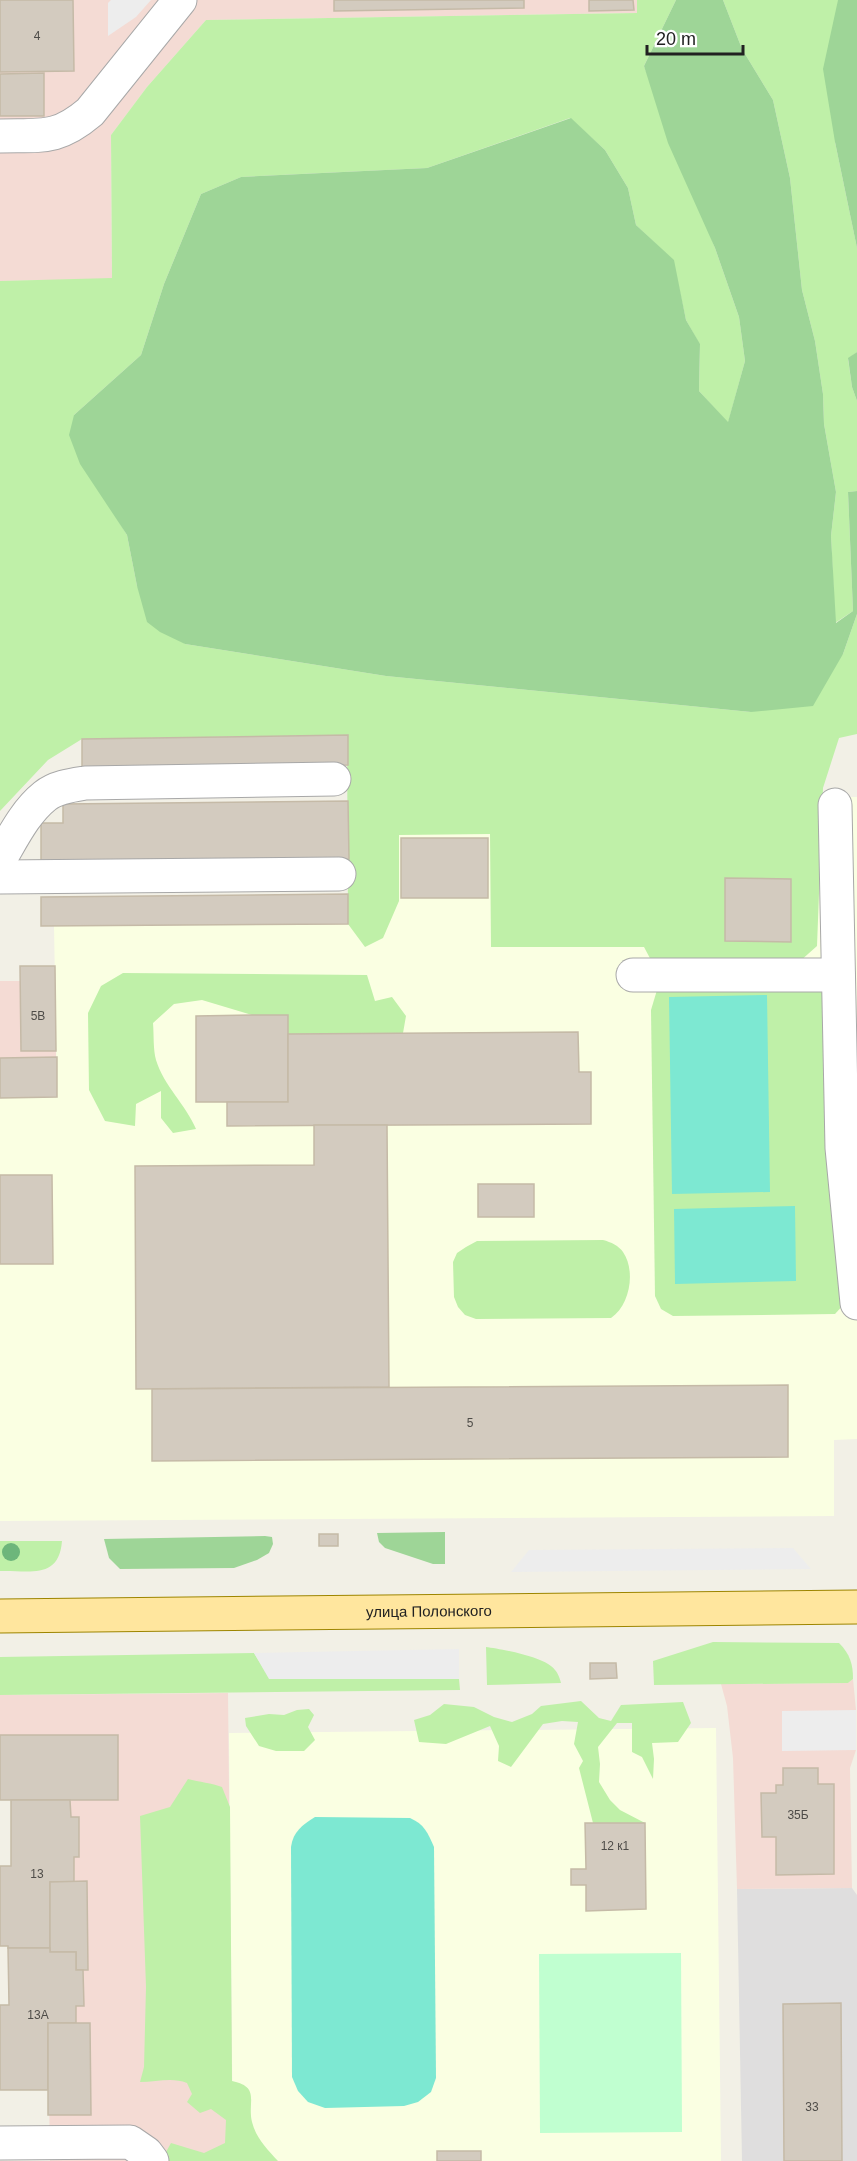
<svg xmlns="http://www.w3.org/2000/svg" width="857" height="2161" font-family="Helvetica,sans-serif">
  <style>
    .residential { fill: #dfdede }
    .commercial { fill: #f4dbd4 }
    .education { fill: #faffe2 }
    .grass { fill: #bff0a8; fill-rule: evenodd }
    .forest { fill: #9ed597 }
    .park { fill: #c0ffd0 }
    .pitch { fill: #7de8d2 }
    .parking { fill: #ededed }
    .building { fill: #d3cbbf; stroke: #c5baa7; stroke-width: 1.5 }
    .lines { fill: none; stroke-linecap: round; stroke-linejoin: round }
    .minor-casing { stroke: #a8a8a8; stroke-width: 35 }
    .major-casing { stroke: #9d8500; stroke-width: 35 }
    .minor { stroke: #fff; stroke-width: 33 }
    .major { stroke: #ffe69e; stroke-width: 33 }
    .tree { fill: #6db67b }
    .labels { text-anchor: middle; stroke-width: 6; stroke-linejoin: round; paint-order: stroke }
    .number-label { font-size: 12px; fill: #4e4c48 }
    .street-label { font-size: 15px; fill: #212121; stroke: #fff }
  </style>
  <rect width="100%" height="100%" fill="#f2f0e6"/>
  <polygon class="residential" points="852,1888 857,1895 857,2161 742,2161 737,1889"/>
  <g class="commercial">
    <polygon points="0,0 637,0 638,13 206,20 147,87 111,135 112,279 0,281"/>
    <polygon points="0,981 21,981 21,1051 56,1051 56,1057 0,1058"/>
    <polygon points="853,1679 856,1710 856,1750 850,1768 852,1888 737,1889 733,1758 727,1706 721,1684 848,1683"/>
    <polygon points="228,1693 233,2161 50,2161 48,2023 76,2023 76,2006 84,2006 83,1971 76,1970 74,1857 79,1857 79,1818 71,1817 70,1800 0,1800 0,1695"/>
  </g>
  <g class="education">
    <polygon points="857,797 857,1439 834,1440 834,1516 0,1521 0,1098 57,1097 54,926 348,924 348,801"/>
    <polygon points="716,1728 721,2161 233,2161 229,1733"/>
  </g>
  <g class="grass">
    <path d="M637,0H676L644,66L715,248L739,317L745,361L728,423L699,391L700,345L686,320L673,260L636,225L628,188L605,150L570,118L427,168L241,177L201,194L164,284L141,355L74,415L107,502L127,535L137,586L185,644L386,676L751,712L843,654L857,614V734L839,738L823,788L817,946L799,962H652L644,947H491L490,834L399,835V901L383,938L365,947L348,924L347,735L82,739L48,760L0,811V281L112,278L111,135L147,87L206,20L637,13ZM725,879H791L790,942L725,941Z"/>
    <polygon points="723,0 838,0 835,142 857,248 857,352 848,359 852,387 857,401 857,491 848,492 853,611 835,623 831,536 836,492 824,424 823,394 815,341 802,290 790,178 773,100 742,49"/>
    <path d="M123,973L367,975L375,1001L392,997L406,1016L403,1033L288,1034V1015H252L202,1000L174,1004L153,1023C154,1035 153,1049 156,1060C164,1086 186,1105 196,1129L173,1133L161,1118V1091L136,1104L135,1126L105,1121L89,1090L88,1013L101,986Z"/>
    <polygon points="815,987 823,994 845,1303 835,1314 673,1316 661,1309 655,1296 651,1010 657,990"/>
    <path d="M603,1240C611,1242 619,1246 623,1252C636,1271 630,1305 611,1318L476,1319L465,1315L458,1307L454,1297L453,1262L457,1253L466,1247L477,1241Z"/>
    <path d="M0,1541H62C59,1580 29,1570 0,1571Z"/>
    <path d="M713,1642L839,1643C850,1654 853,1664 853,1679L848,1683L654,1685L653,1661Z"/>
    <path d="M486,1647C501,1649 546,1657 555,1670C558,1673 560,1679 561,1683L487,1685Z"/>
    <polygon points="254,1653 270,1679 459,1679 460,1690 0,1695 0,1657"/>
    <polygon points="581,1701 599,1718 611,1721 621,1705 683,1702 691,1723 678,1742 652,1743 654,1759 653,1779 642,1757 632,1752 632,1723 617,1723 598,1747 600,1764 599,1782 610,1800 620,1810 645,1823 593,1823 579,1768 583,1761 574,1744 578,1722 562,1721 543,1724 511,1767 498,1761 499,1746 490,1726 446,1744 419,1742 414,1720 430,1715 444,1704 474,1707 494,1717 512,1722 532,1714 541,1706"/>
    <polygon points="309,1709 314,1715 308,1727 315,1740 304,1751 276,1751 259,1746 246,1726 245,1718 269,1714 284,1715 297,1710"/>
    <path d="M188,1779C199,1782 212,1783 222,1787L230,1807L232,2081C261,2087 247,2102 252,2122C256,2138 267,2149 278,2161H161L171,2143L204,2153L225,2143L226,2120L211,2109L200,2113L187,2102L192,2094L187,2083C172,2077 157,2082 140,2082L144,2067L146,1987L140,1816L170,1807Z"/>
  </g>
  <g class="forest">
    <polygon points="676,0 723,0 742,49 773,100 790,178 802,290 815,341 823,394 824,424 836,492 831,536 836,623 853,611 848,492 857,491 857,614 843,654 813,706 751,712 386,676 185,644 160,632 147,622 137,586 127,535 80,464 69,435 74,415 141,355 164,284 201,194 241,177 427,168 571,118 605,150 628,188 636,225 674,260 686,320 700,344 699,391 728,422 745,361 739,317 715,248 668,143 644,66"/>
    <polygon points="838,0 857,0 857,248 835,142 823,69"/>
    <polygon points="857,352 857,401 852,387 848,358"/>
    <polygon points="445,1532 445,1564 433,1564 385,1548 379,1542 377,1533"/>
    <polygon points="265,1536 272,1537 273,1544 269,1553 257,1560 234,1568 120,1569 109,1558 104,1539"/>
  </g>
  <polygon class="park" points="681,1953 682,2132 540,2133 539,1954"/>
  <g class="pitch">
    <polygon points="767,995 770,1192 672,1194 669,997"/>
    <polygon points="795,1206 796,1281 675,1284 674,1209"/>
    <path d="M315,1817L410,1818C424,1824 428,1833 434,1847L436,2078L431,2092L418,2102L404,2106L325,2108L308,2102L298,2091L292,2077L291,1847C293,1832 302,1825 315,1817Z"/>
  </g>
  <g class="parking">
    <polygon points="111,0 151,0 136,17 108,36 108,3"/>
    <polygon points="793,1548 811,1569 511,1572 529,1550"/>
    <polygon points="459,1649 459,1679 269,1679 254,1653"/>
    <polygon points="856,1710 856,1750 782,1751 782,1711"/>
  </g>
  <g class="building">
    <polygon points="0,0 73,0 74,71 0,72"/>
    <polygon points="334,0 524,0 524,8 334,11"/>
    <polygon points="589,0 633,0 634,10 589,11"/>
    <polygon points="44,73 44,116 0,116 0,74"/>
    <polygon points="348,735 348,765 82,769 82,739"/>
    <polygon points="348,801 349,859 41,862 41,823 63,823 63,804"/>
    <rect x="401" y="838" width="87" height="60"/>
    <polygon points="725,878 791,879 791,942 725,941"/>
    <polygon points="348,894 348,924 41,926 41,897"/>
    <polygon points="20,966 55,966 56,1051 21,1051"/>
    <polygon points="252,1015 288,1015 288,1102 196,1102 196,1016"/>
    <polygon points="578,1032 579,1072 591,1072 591,1124 227,1126 227,1102 288,1102 288,1034"/>
    <polygon points="57,1057 57,1097 0,1098 0,1058"/>
    <polygon points="314,1125 387,1125 389,1387 136,1389 135,1166 314,1165"/>
    <polygon points="0,1175 52,1175 53,1264 0,1264"/>
    <rect x="478" y="1184" width="56" height="33"/>
    <polygon points="788,1385 788,1457 152,1461 152,1389"/>
    <rect x="319" y="1534" width="19" height="12"/>
    <polygon points="590,1663 616,1663 617,1678 590,1679"/>
    <rect x="0" y="1735" width="118" height="65"/>
    <polygon points="783,1768 818,1768 818,1784 834,1784 834,1874 776,1875 776,1837 762,1837 761,1793 776,1793 776,1785 783,1785"/>
    <polygon points="11,1800 70,1800 71,1817 79,1817 79,1857 74,1857 74,1882 50,1882 50,1948 8,1948 8,1946 0,1946 0,1866 11,1866"/>
    <polygon points="585,1823 645,1823 646,1909 586,1911 586,1885 571,1885 571,1869 586,1869"/>
    <polygon points="87,1881 88,1970 76,1970 76,1952 50,1952 50,1882"/>
    <polygon points="8,1948 50,1948 50,1952 76,1952 76,1970 83,1970 84,2006 76,2006 76,2023 48,2023 48,2090 0,2090 0,2005 9,2005"/>
    <polygon points="841,2003 842,2161 784,2161 783,2004"/>
    <polygon points="48,2023 90,2023 91,2115 48,2115"/>
    <rect x="437" y="2151" width="44" height="10"/>
  </g>
  <g class="lines">
    <defs>
      <g id="minor">
        <path d="M0,136C42,135 57,140 90,112L180,0"/>
        <polyline points="835,805 842,1148 857,1303"/>
        <path d="M0,859C13,837 25,812 45,796C56,787 72,785 85,783L334,779"/>
        <polyline points="0,877 339,874"/>
        <polyline points="633,975 838,975"/>
        <polyline points="0,2143 130,2142 146,2153 152,2161"/>
      </g>
      <g id="major">
        <path id="s1" d="M0,1616L857,1607"/>
      </g>
    </defs>
    <use href="#minor" class="minor-casing"/>
    <use href="#major" class="major-casing"/>
    <use href="#minor" class="minor"/>
    <use href="#major" class="major"/>
  </g>
  <circle class="tree" cx="11" cy="1552" r="9"/>
  <g class="labels">
    <g class="number-label">
      <text x="37" y="40">4</text>
      <text x="38" y="1020">5В</text>
      <text x="470" y="1427">5</text>
      <text x="798" y="1819">35Б</text>
      <text x="615" y="1850">12 к1</text>
      <text x="37" y="1878">13</text>
      <text x="38" y="2019">13А</text>
      <text x="812" y="2111">33</text>
    </g>
    <g class="street-label">
      <text dy="5" stroke="none"><textPath href="#s1" startOffset="429">улица Полонского</textPath></text>
    </g>
  </g>
  <path d="M647 45v9h96v-9" fill="none" stroke="#212121" stroke-width="3"/>
  <text x="656" y="45" font-size="18" fill="#212121" stroke="#ffffff" stroke-width="4.5" paint-order="stroke">20 m</text>
</svg>
